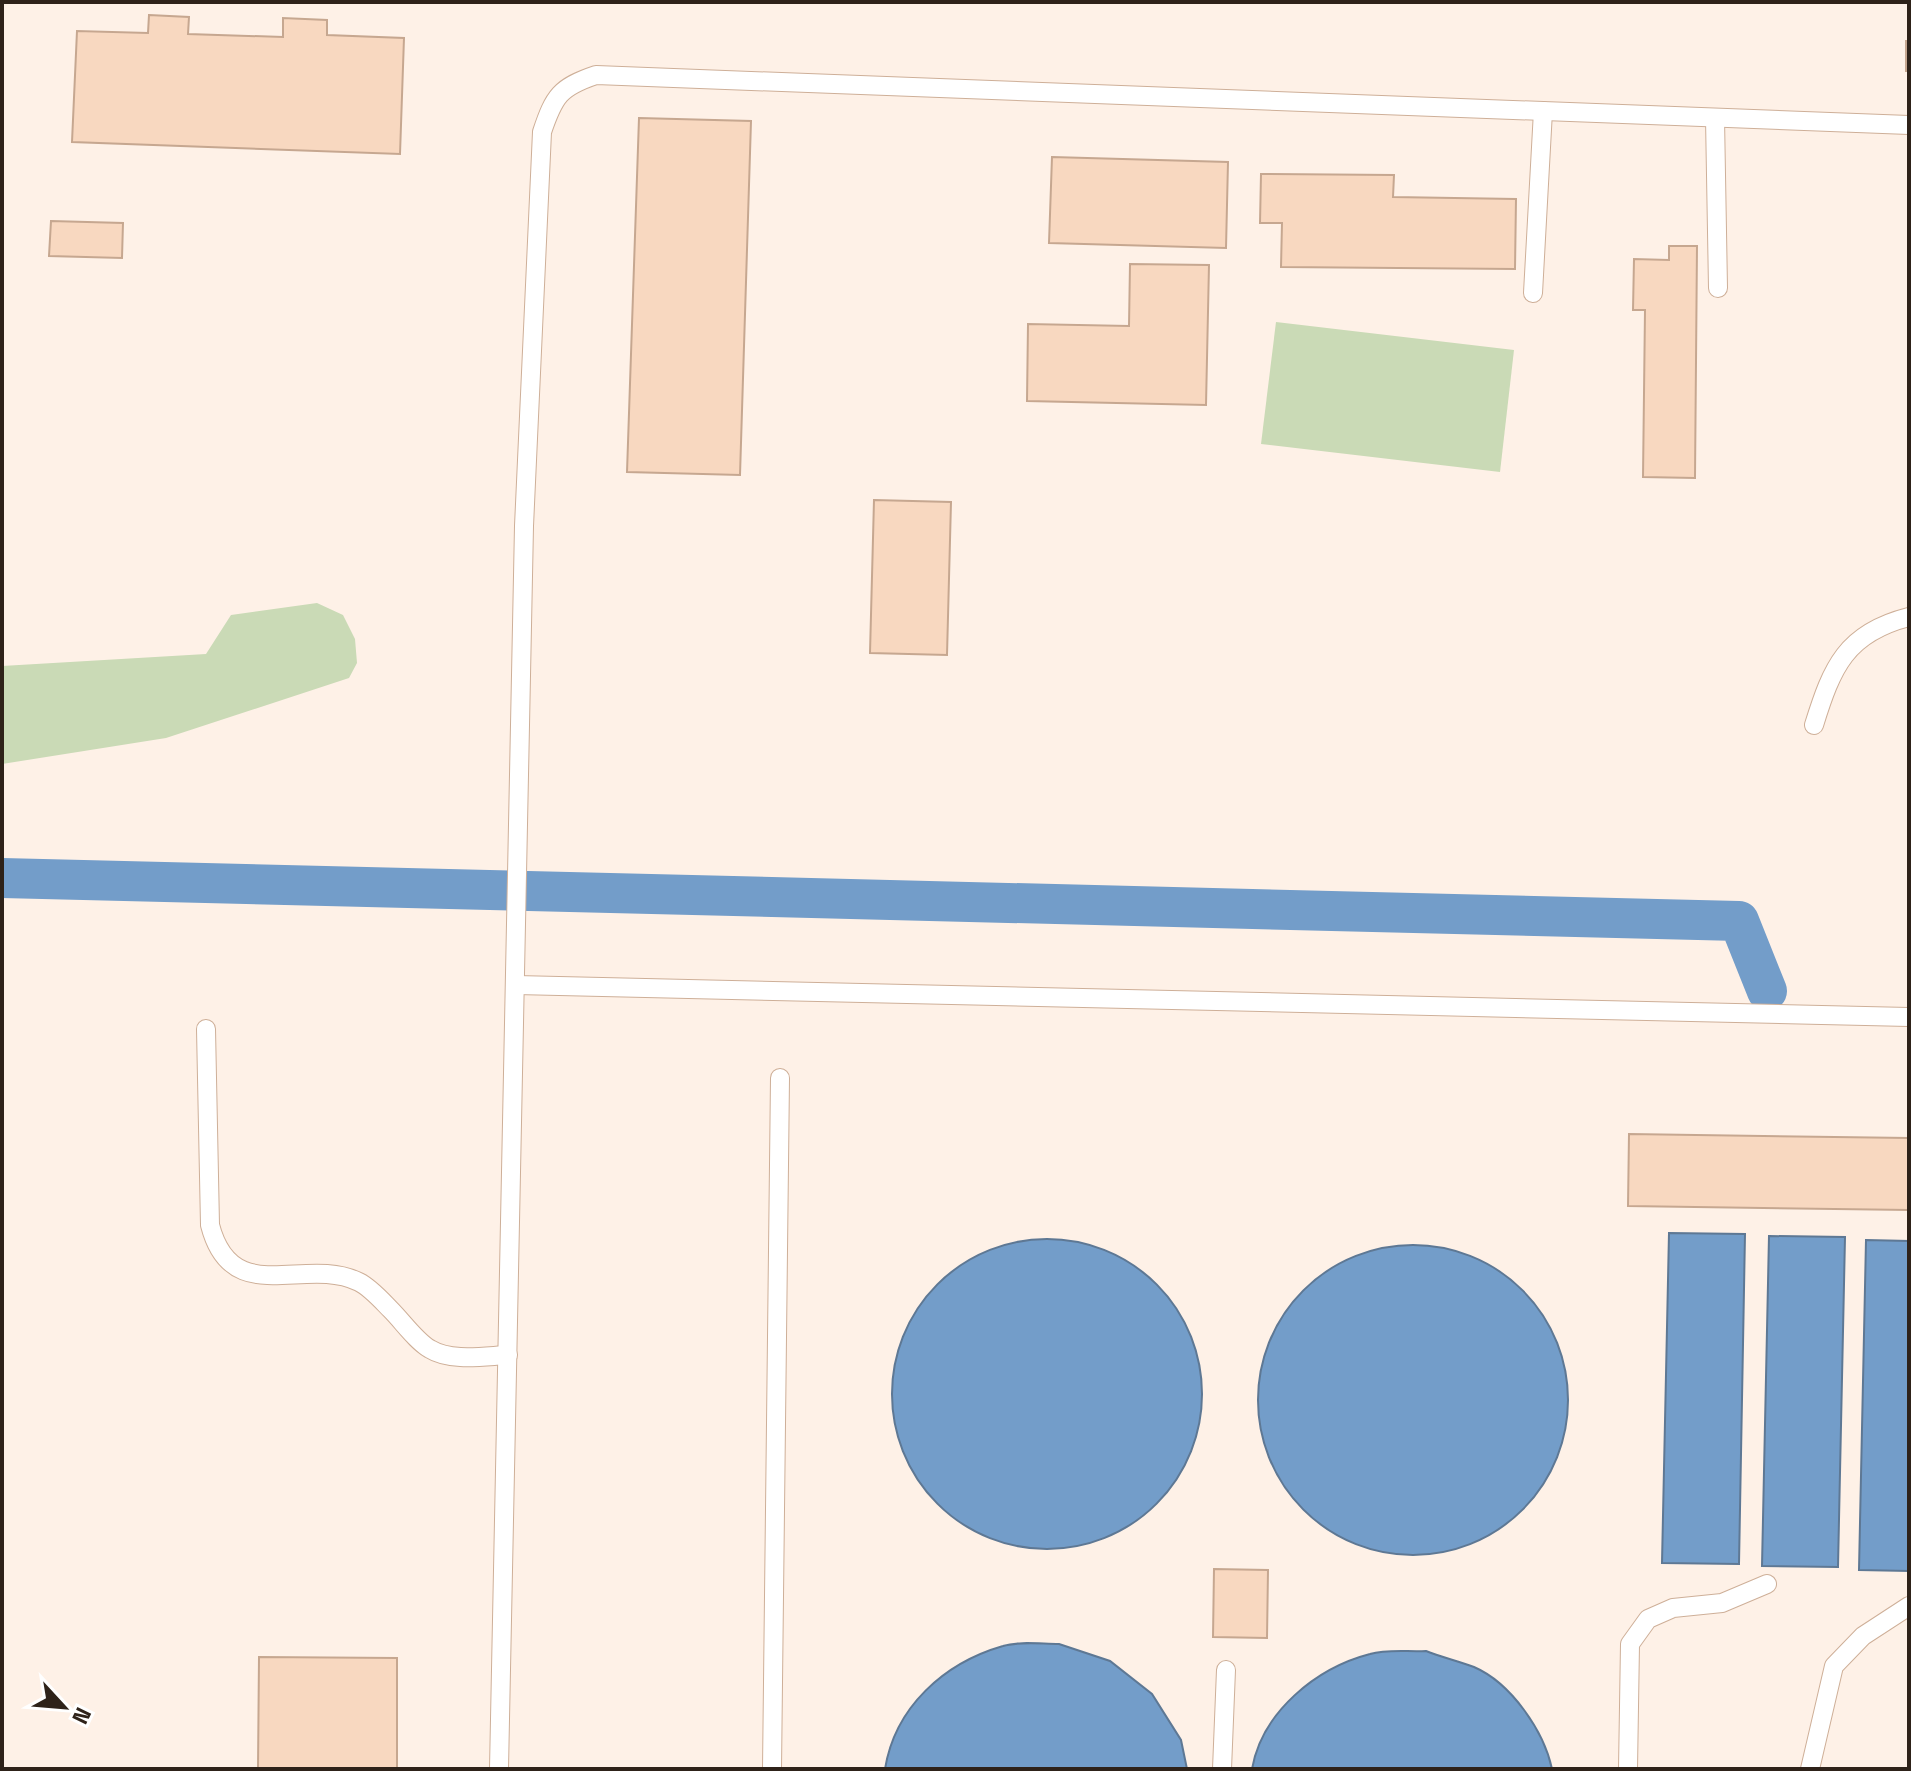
<svg xmlns="http://www.w3.org/2000/svg" width="1911" height="1771" font-family="'Space Grotesk',sans-serif">
  <style>
    .green { fill: #cadab6 }
    .water { fill: #739dc9; stroke: #5e7894; stroke-width: 2 }
    .lines { fill: none; stroke-linecap: round; stroke-linejoin: round }
    .canal { stroke: #739dc9; stroke-width: 40 }
    .building { fill: #f8d8c0; stroke: #c6a790; stroke-width: 2 }
    .lane-casing { stroke: #ceaf98; stroke-width: 20 }
    .lane { stroke: #fff; stroke-width: 18 }
  </style>
  <rect width="100%" height="100%" fill="#fef1e7"/>
  <g class="green">
    <polygon points="1276,322 1514,350 1500,472 1261,444"/>
    <polygon points="317,603 343,615 355,639 357,663 349,678 166,738 2,764 2,666 206,654 231,615"/>
  </g>
  <g class="water">
    <polygon points="1669,1233 1745,1234 1739,1564 1662,1563"/>
    <polygon points="1769,1236 1845,1237 1838,1567 1762,1566"/>
    <circle cx="1047" cy="1394" r="155"/>
    <polygon points="1866,1240 1909,1241 1909,1571 1859,1570"/>
    <circle cx="1413" cy="1400" r="155"/>
    <path d="M1059,1644L1110,1661L1152,1694L1181,1740L1187,1769H885C895,1707 944,1663 1003,1646C1019,1641 1041,1644 1059,1644Z"/>
    <path d="M1426,1651C1441,1657 1458,1661 1474,1667C1511,1683 1544,1731 1552,1769H1252C1262,1712 1316,1668 1370,1654C1387,1649 1408,1652 1426,1651Z"/>
  </g>
  <g class="lines">
    <polyline class="canal" points="2,878 1739,921 1767,991"/>
  </g>
  <g class="building">
    <polygon points="149,15 189,17 188,34 283,37 283,18 327,20 327,35 404,38 400,154 72,142 77,31 148,33"/>
    <rect x="1906" y="41" width="3" height="30"/>
    <polygon points="639,118 751,121 740,475 627,472"/>
    <polygon points="1052,157 1228,162 1226,248 1049,243"/>
    <polygon points="1261,174 1394,175 1393,197 1516,199 1515,269 1281,267 1282,223 1260,223"/>
    <polygon points="51,221 123,223 122,258 49,256"/>
    <polygon points="1669,246 1697,246 1695,478 1643,477 1645,310 1633,310 1634,259 1669,260"/>
    <polygon points="1130,264 1209,265 1206,405 1027,401 1028,324 1129,326"/>
    <polygon points="874,500 951,502 947,655 870,653"/>
    <polygon points="1629,1134 1909,1138 1909,1210 1628,1206"/>
    <polygon points="1214,1569 1268,1570 1267,1638 1213,1637"/>
    <polygon points="259,1657 397,1658 397,1769 258,1769"/>
  </g>
  <g class="lines">
    <defs>
      <g id="lane">
        <polyline points="1715,118 1718,288"/>
        <polyline points="1533,293 1543,111"/>
        <path d="M1814,725C1832,667 1846,633 1909,617"/>
        <polyline points="516,985 1909,1017"/>
        <path d="M206,1029L210,1225C232,1310 304,1255 359,1282C371,1288 382,1301 391,1310C403,1322 416,1341 430,1349C451,1362 485,1356 508,1355"/>
        <path d="M499,1769L524,526L542,132C554,96 560,87 596,75L1909,125"/>
        <polyline points="772,1769 780,1078"/>
        <polyline points="1222,1769 1226,1670"/>
        <polyline points="1628,1769 1630,1644 1648,1619 1673,1608 1722,1603 1767,1584"/>
        <polyline points="1810,1769 1834,1666 1863,1636 1909,1606"/>
      </g>
    </defs>
    <use href="#lane" class="lane-casing"/>
    <use href="#lane" class="lane"/>
  </g>
  <rect width="1911" height="1771" fill="none" stroke="#2e2219" stroke-width="8"/>
  <g transform="translate(64 1707) rotate(116)" stroke="#ffffff" stroke-width="6" paint-order="stroke">
  <path d="M0-6L14 30L0 20L-14 30Z" fill="#2e2219"/>
  <text y="-12" font-size="22" font-weight="bold" text-anchor="middle" fill="#2e2219">N</text>
  </g>
</svg>
